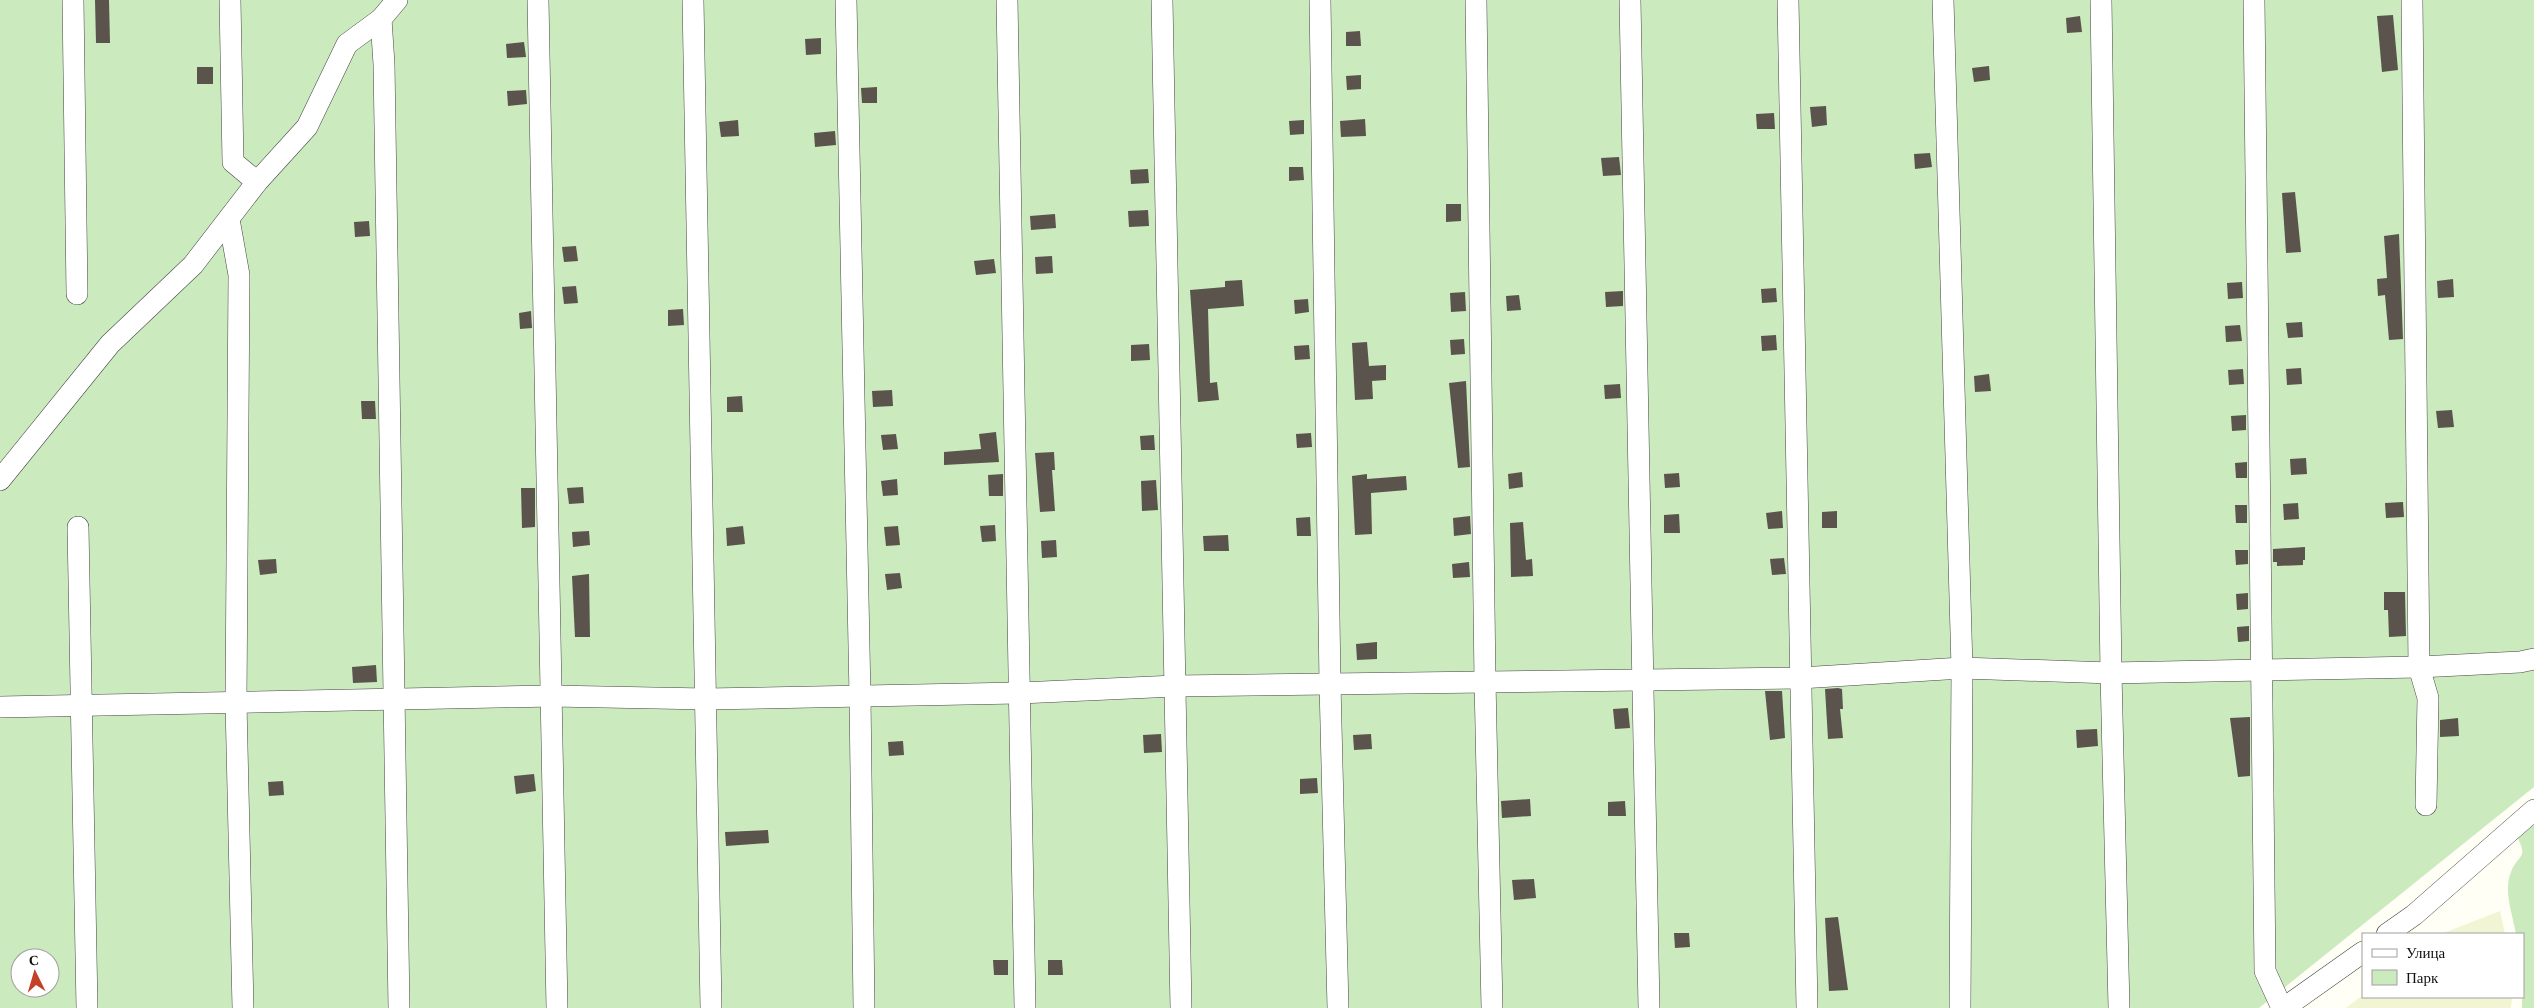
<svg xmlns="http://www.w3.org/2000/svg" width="2534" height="1008" font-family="Georgia,serif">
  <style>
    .farmland { fill: #f1f5d4 }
    .green { fill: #cbeabd; fill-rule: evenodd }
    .building { fill: #5a544d }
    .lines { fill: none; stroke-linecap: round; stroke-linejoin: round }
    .minor-casing { stroke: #444; stroke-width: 22 }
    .minor { stroke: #fff; stroke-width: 21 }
  </style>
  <rect width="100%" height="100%" fill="#fffff5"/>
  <g class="farmland">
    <polygon points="2500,911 2505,934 2440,934 2441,934"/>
    <polygon points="2363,995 2363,997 2512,997 2511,1008 2346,1008"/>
  </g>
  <g class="green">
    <path d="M0,0H2534V787L2259,1008H0ZM20,958H50V988H20Z"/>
    <path d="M2534,825V1008H2522L2523,934H2516C2513,915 2503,891 2511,872C2518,854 2529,859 2517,837L2523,828Z"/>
  </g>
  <g class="building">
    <polygon points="95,0 109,0 110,43 96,43"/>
    <polygon points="2393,15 2398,70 2382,72 2377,16"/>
    <polygon points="2080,16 2082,32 2067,33 2066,18"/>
    <polygon points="1360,31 1361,46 1346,46 1346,32"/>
    <polygon points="821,38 821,54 806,55 805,39"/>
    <polygon points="524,42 526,57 507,58 506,44"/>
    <polygon points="1989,66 1990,80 1974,82 1972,68"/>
    <rect x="197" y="67" width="16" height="17"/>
    <polygon points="1361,75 1361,89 1347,90 1346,76"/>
    <polygon points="877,87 877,103 862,103 861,88"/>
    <polygon points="526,90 527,104 508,106 507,91"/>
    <polygon points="1826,106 1827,125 1812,127 1810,107"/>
    <polygon points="1774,113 1775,129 1757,129 1756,114"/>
    <polygon points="1365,119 1366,136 1341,137 1340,121"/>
    <polygon points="738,120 739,136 721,137 719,122"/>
    <polygon points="1304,120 1304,134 1290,135 1289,121"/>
    <polygon points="835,131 836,145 815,147 814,133"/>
    <polygon points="1930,153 1932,167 1915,169 1914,154"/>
    <polygon points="1619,157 1621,175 1603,176 1601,158"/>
    <polygon points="1289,167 1303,167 1304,180 1289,181"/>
    <polygon points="1148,169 1149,183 1131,184 1130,170"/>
    <polygon points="2295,192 2301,252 2286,253 2282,193"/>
    <polygon points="1446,204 1461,204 1461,221 1446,222"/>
    <polygon points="1148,210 1149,226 1129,227 1128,211"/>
    <polygon points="1055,214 1056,228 1031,230 1030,216"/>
    <polygon points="369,221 370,236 355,237 354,222"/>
    <polygon points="2399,234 2403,339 2389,340 2385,295 2378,296 2377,279 2387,278 2384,236"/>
    <polygon points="576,246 578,261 564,262 562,247"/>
    <polygon points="1052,256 1053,273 1036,274 1035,257"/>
    <polygon points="994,259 996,273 976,275 974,261"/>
    <polygon points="2453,279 2454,297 2438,298 2437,281"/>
    <polygon points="1242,280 1244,306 1208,309 1210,383 1217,382 1219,400 1198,402 1190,290 1225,287 1225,281"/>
    <polygon points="2242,282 2243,298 2228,299 2227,283"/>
    <polygon points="576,286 578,303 564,304 562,287"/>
    <polygon points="1776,288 1777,302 1762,303 1761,289"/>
    <polygon points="1623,291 1623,306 1606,307 1605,292"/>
    <polygon points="1465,292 1466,311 1451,312 1450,293"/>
    <polygon points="1519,295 1521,310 1507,311 1506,296"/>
    <polygon points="1308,299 1309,312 1295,314 1294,300"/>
    <polygon points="683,309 684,325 668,326 668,310"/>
    <polygon points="531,311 532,328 520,329 519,313"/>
    <polygon points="2302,322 2303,337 2288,338 2286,323"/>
    <polygon points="2240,325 2242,341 2226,342 2225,326"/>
    <polygon points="1776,335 1777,350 1762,351 1761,336"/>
    <polygon points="1464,339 1465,354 1451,355 1450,340"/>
    <polygon points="1367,342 1369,366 1386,365 1386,380 1372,381 1373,399 1355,400 1352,343"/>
    <polygon points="1149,344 1150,360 1131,361 1131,345"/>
    <polygon points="1309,345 1310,359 1295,360 1294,346"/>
    <polygon points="2301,368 2302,384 2287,385 2286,369"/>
    <polygon points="2243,369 2244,384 2229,385 2228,370"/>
    <polygon points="1989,374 1991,391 1975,392 1974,376"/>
    <polygon points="1466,381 1470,467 1458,468 1449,383"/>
    <polygon points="1620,384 1621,398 1605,399 1604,385"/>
    <polygon points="892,390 893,406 873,407 872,391"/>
    <polygon points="742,396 743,412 727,412 727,397"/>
    <polygon points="361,401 375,401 376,419 362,419"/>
    <polygon points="2452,410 2454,427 2438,428 2436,411"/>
    <polygon points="2246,415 2246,430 2232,431 2231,416"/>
    <polygon points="996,432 999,462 944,465 944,452 981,449 979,434"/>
    <polygon points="1311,433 1312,447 1297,448 1296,434"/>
    <polygon points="896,434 898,449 883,450 881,435"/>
    <polygon points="1154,435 1155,450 1141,450 1140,436"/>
    <polygon points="1054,452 1055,470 1052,470 1055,511 1040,512 1035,453"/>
    <polygon points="2306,458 2307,474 2291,475 2290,459"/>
    <polygon points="2247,462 2247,478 2236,478 2235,463"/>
    <polygon points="1522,472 1523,487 1509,489 1508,474"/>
    <polygon points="1679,473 1680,487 1665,488 1664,474"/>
    <polygon points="1003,474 1003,496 989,496 988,475"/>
    <polygon points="1367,474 1367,479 1406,476 1407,490 1371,493 1372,534 1355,535 1352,476"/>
    <polygon points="897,479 898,495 883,496 881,481"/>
    <polygon points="1156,480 1158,510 1142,511 1141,481"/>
    <polygon points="583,487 584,503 569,504 567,488"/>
    <polygon points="521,488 535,488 535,527 522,528"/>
    <polygon points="2403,502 2404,517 2386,518 2385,503"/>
    <polygon points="2298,503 2299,519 2284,520 2283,504"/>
    <polygon points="2235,505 2247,505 2247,523 2236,523"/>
    <polygon points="1782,511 1783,528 1768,529 1766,513"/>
    <polygon points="1837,511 1837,528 1822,528 1822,512"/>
    <polygon points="1679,514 1680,533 1664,533 1664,515"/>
    <polygon points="1470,516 1471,534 1454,536 1453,518"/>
    <polygon points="1310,517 1311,536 1297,536 1296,518"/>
    <polygon points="1523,522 1526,560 1532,559 1533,576 1511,577 1510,523"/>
    <polygon points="995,525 996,541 982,542 980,526"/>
    <polygon points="743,526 745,544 727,546 726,528"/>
    <polygon points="898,526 900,545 886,546 884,527"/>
    <polygon points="589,531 590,545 573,547 572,532"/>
    <polygon points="1228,535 1229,551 1204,551 1203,536"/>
    <polygon points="1056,540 1057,557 1042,558 1041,541"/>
    <polygon points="2305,547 2305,560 2303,560 2303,565 2277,566 2277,562 2273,562 2273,549"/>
    <polygon points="2235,550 2248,550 2248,564 2236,565"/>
    <polygon points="1784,558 1786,574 1772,575 1770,559"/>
    <polygon points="276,559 277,573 260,575 258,560"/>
    <polygon points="1469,562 1470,577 1453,578 1452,564"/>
    <polygon points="900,573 902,588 887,590 885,574"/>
    <polygon points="589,574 590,637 575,637 572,576"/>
    <polygon points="2384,592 2405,592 2406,636 2389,637 2388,610 2384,610"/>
    <polygon points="2248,593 2248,609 2237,610 2236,594"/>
    <polygon points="2249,626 2249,641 2238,642 2237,627"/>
    <polygon points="1377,642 1377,659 1357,660 1356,644"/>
    <polygon points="376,665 377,682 353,683 352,667"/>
    <polygon points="1838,688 1842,689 1843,709 1840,709 1843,738 1828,739 1825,689"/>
    <polygon points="1765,691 1782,691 1785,738 1770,740"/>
    <polygon points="1628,708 1630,728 1615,729 1613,709"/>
    <polygon points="2250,717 2250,776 2238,777 2230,718"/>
    <polygon points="2458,718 2459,736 2440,737 2440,720"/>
    <polygon points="2097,729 2098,746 2077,748 2076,730"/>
    <polygon points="1161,734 1162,752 1144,753 1143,735"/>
    <polygon points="1371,734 1372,749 1354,750 1353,735"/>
    <polygon points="903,741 904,755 889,756 888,742"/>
    <polygon points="534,774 536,791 516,794 514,776"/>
    <polygon points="1317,778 1318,793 1300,794 1300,779"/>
    <polygon points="283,781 284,795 269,796 268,782"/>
    <polygon points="1530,799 1531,816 1502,818 1501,801"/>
    <polygon points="1625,801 1626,816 1608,816 1608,802"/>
    <polygon points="768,830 769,843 726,846 725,832"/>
    <polygon points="1534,879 1536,898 1514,900 1512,880"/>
    <polygon points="1838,917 1848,990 1829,991 1825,918"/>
    <polygon points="1674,933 1689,933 1690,947 1675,948"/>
    <polygon points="993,960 1008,960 1008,975 994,975"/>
    <polygon points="1048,960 1062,960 1063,975 1048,975"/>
  </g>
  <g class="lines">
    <defs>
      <g id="minor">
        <polyline points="73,0 77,294"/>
        <polyline points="230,0 233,162 257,182"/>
        <polyline points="538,0 557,1008"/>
        <polyline points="693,0 711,1008"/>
        <polyline points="846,0 860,696 864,1008"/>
        <polyline points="1007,0 1025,1008"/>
        <polyline points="1162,0 1181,1008"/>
        <polyline points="1320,0 1330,684 1338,1008"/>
        <polyline points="1476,0 1485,681 1492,1008"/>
        <polyline points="1630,0 1649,1008"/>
        <polyline points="1788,0 1807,1008"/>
        <polyline points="1943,0 1962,668 1960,1008"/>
        <polyline points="2101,0 2111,673 2119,1008"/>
        <polyline points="2254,0 2265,971 2282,1008"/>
        <polyline points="2412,0 2419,667 2428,698 2426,805"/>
        <polyline points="381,19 384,64 399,1008"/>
        <polyline points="229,219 239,275 236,703 243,1008"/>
        <polyline points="0,480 110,344 193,265 257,182 307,127 347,44 381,19 397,0"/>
        <polyline points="78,527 87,1008"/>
        <polyline points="0,707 552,696 706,699 1020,693 1175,686 1800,678 1962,668 2111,673 2419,667 2520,662 2534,659"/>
        <polyline points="2387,934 2414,915 2534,810"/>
        <polyline points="2284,1008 2363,952"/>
      </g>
    </defs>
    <use href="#minor" class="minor-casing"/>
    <use href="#minor" class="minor"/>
  </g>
  <rect x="2362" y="933" width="162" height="65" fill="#ffffff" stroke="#a0a0a0"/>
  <rect x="2372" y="949" width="25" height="8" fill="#ffffff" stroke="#a0a0a0"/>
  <text x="2406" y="958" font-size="15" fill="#111111">Улица</text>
  <rect x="2372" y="970" width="25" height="15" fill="#cbeabd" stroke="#a0a0a0"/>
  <text x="2406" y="983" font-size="15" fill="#111111">Парк</text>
  <g transform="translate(35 973) rotate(355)"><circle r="24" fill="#ffffff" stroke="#a0a0a0"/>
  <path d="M0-4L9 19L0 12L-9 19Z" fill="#c24128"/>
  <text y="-8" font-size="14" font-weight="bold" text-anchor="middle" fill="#111111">С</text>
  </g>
</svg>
